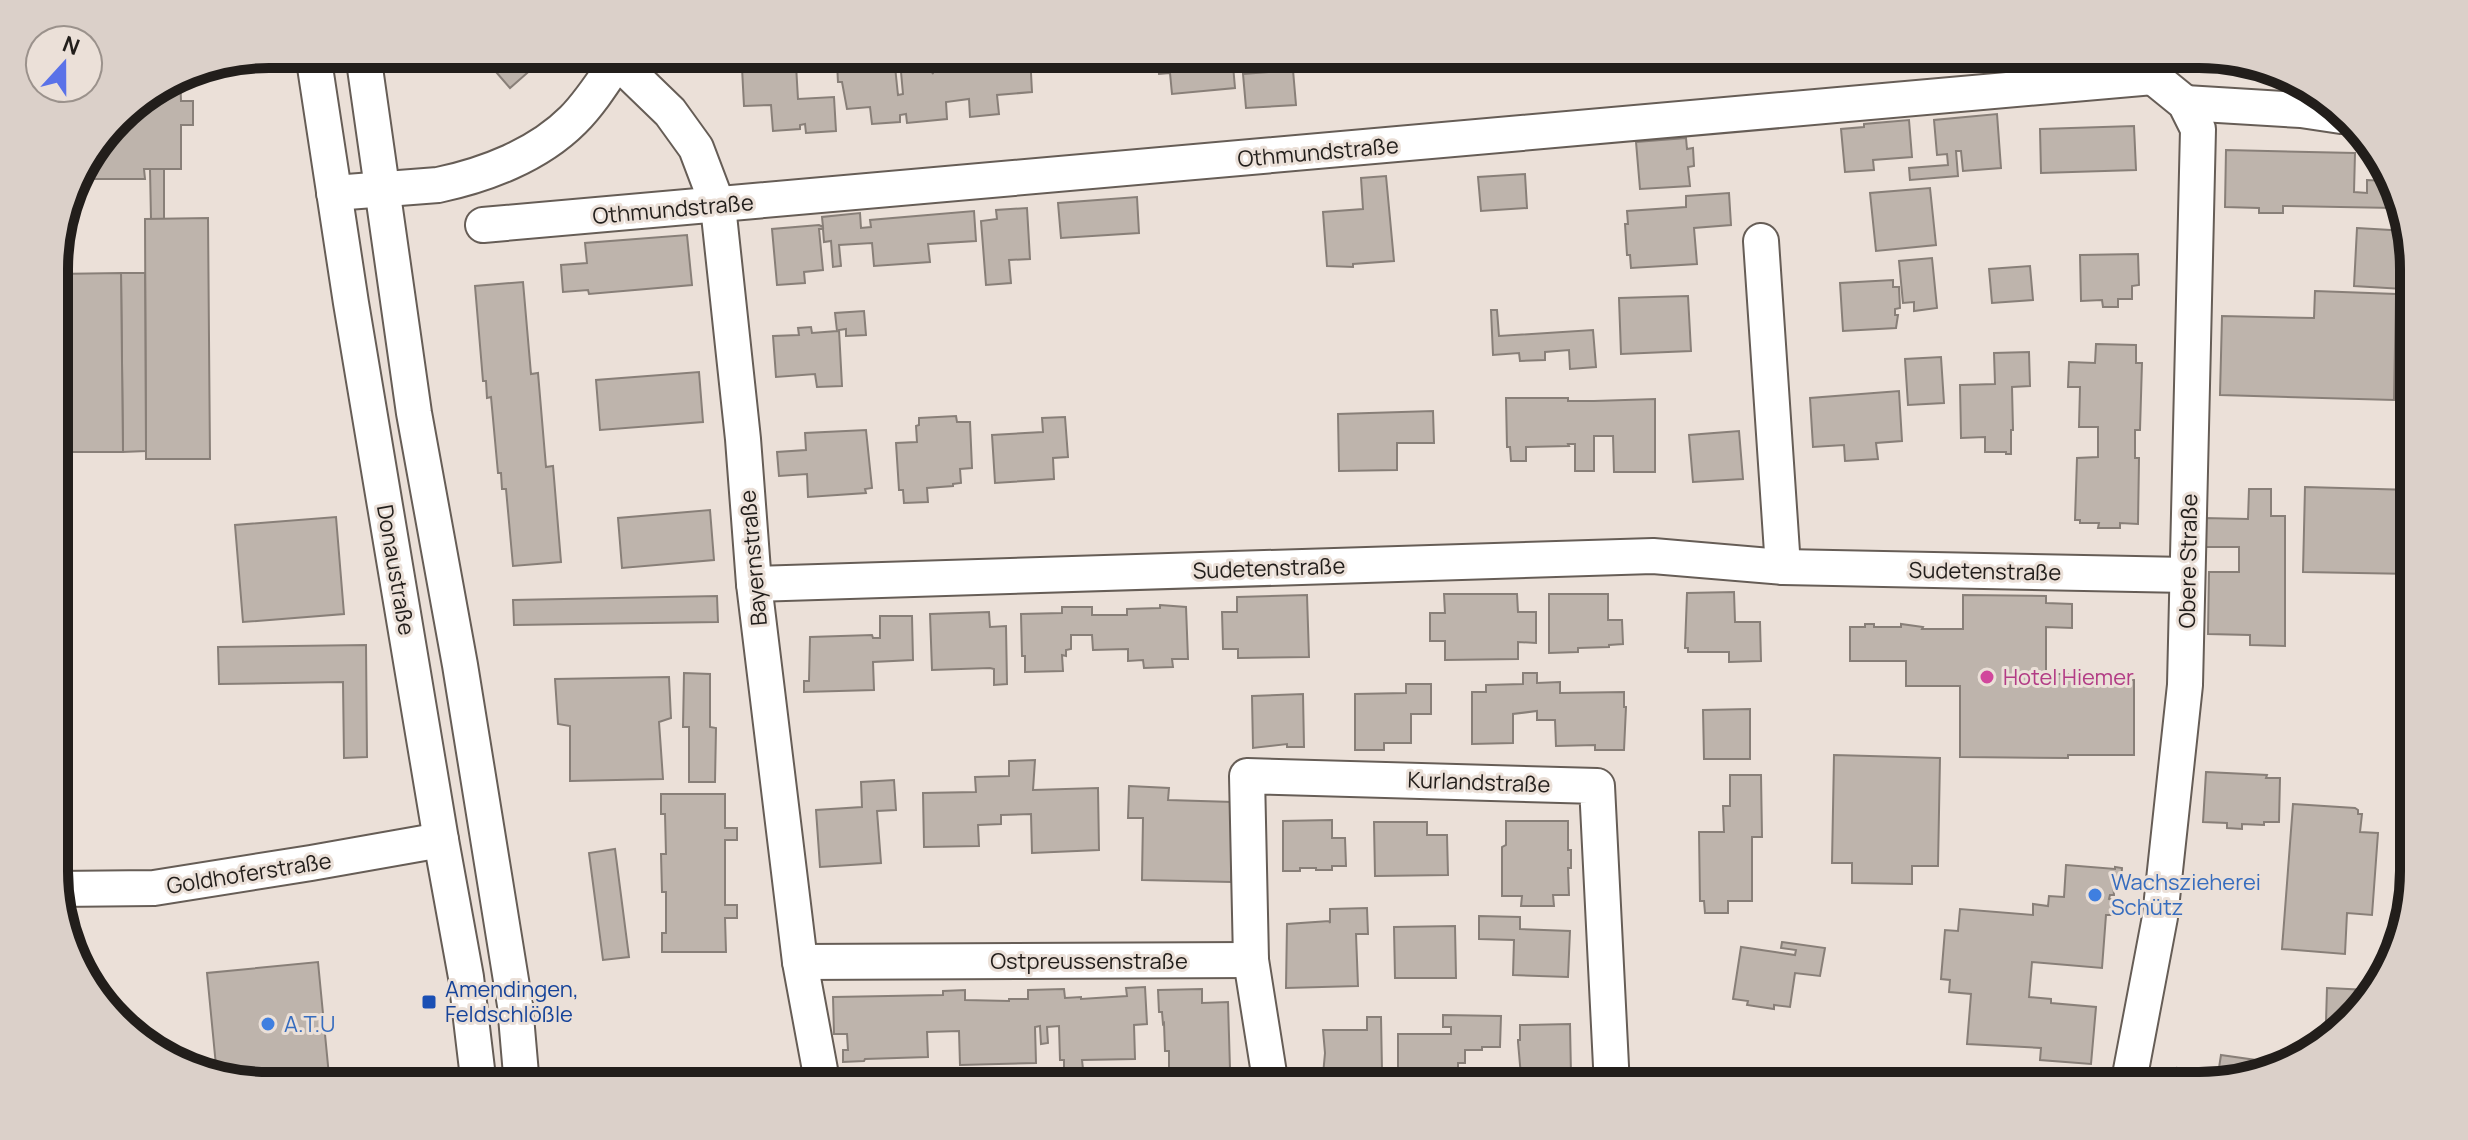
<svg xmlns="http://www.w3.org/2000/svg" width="2468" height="1140" font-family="Manrope,sans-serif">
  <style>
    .building { fill: #beb4ac; stroke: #887f78; stroke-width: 2 }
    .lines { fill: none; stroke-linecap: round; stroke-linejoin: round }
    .minor-casing { stroke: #665d56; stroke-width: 38 }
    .minor { stroke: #fff; stroke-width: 34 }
    .hotel-dot { fill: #d1479c; stroke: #ebe0d8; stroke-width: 3 }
    .shop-dot { fill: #3f7fe0; stroke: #ebe0d8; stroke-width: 3 }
    .transit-dot { fill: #1a4fb4; stroke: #ebe0d8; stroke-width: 3 }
    .labels { text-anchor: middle; stroke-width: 6; stroke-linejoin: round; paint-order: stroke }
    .street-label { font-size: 22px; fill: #221e1b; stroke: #ebe0d8 }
    .hotel-label { font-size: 22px; fill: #b23c85; stroke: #ebe0d8; text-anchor: start }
    .shop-label { font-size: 22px; fill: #366cbe; stroke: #ebe0d8; text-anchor: start }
    .transit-label { font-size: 22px; fill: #164399; stroke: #ebe0d8; text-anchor: start }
    .rim { fill: none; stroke: #221e1b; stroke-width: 10 }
  </style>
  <rect width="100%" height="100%" fill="#ebe0d8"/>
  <g class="building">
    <polygon points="503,54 522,54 534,67 510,88 490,65"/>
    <polygon points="939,54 993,54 994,66 1001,66 1000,54 1030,54 1032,92 997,95 999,114 970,117 969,99 946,102 947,119 907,123 906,114 900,115 900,122 872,124 870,107 847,109 842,82 838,82 837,63 841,63 841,61 894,57 898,95 903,94 901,72 931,70 933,74 931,56"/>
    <polygon points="1157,54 1232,54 1235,88 1172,94 1170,73 1159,74"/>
    <polygon points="1348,54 1429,54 1430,64 1349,70"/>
    <polygon points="774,61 777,66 796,65 798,99 834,97 836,131 806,133 805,124 800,125 800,129 773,131 771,105 744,106 742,68 758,66 758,62"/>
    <polygon points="1293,70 1296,105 1246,108 1243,74"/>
    <polygon points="180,74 181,101 193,101 193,125 181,125 181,169 144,169 145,179 75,179 76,173 127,108"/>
    <polygon points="1997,114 2001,168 1963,171 1961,151 1956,151 1958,176 1910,180 1909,168 1948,165 1947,154 1937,155 1934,120"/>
    <polygon points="1909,120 1912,157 1873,160 1874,170 1845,172 1841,129 1864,127 1864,124"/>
    <polygon points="2134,126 2136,170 2041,173 2040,129"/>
    <polygon points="1686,138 1687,149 1693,148 1694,166 1688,167 1690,186 1640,189 1636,142"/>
    <polygon points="2226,150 2355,153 2354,192 2367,193 2367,180 2387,181 2394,198 2394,208 2283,206 2283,213 2259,213 2259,208 2225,207"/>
    <polygon points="150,169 164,169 164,219 151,219"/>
    <polygon points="1525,174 1527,208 1481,211 1478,177"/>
    <polygon points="1386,176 1394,261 1353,264 1353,267 1327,266 1323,212 1363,209 1361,178"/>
    <polygon points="1930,188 1936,245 1876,251 1870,193"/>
    <polygon points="1729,193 1731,225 1694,228 1697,264 1631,268 1630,255 1627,255 1625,224 1628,224 1627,211 1686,207 1686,196"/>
    <polygon points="1137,197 1139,233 1061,238 1058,203"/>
    <polygon points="1027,208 1030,259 1009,260 1011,283 986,285 981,221 997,219 996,210"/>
    <polygon points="974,211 976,241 928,244 930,262 874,266 872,243 839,245 841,266 833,267 831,241 824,242 823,229 819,229 823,270 804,272 805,283 777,285 772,229 819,225 823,227 822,217 860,213 861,228 871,227 870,220"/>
    <polygon points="208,218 210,459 146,459 145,219"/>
    <polygon points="2357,228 2407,231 2403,289 2354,286"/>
    <polygon points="687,235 692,285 589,294 588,290 563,292 561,265 587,263 585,243"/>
    <polygon points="2138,254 2139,285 2132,286 2132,299 2118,299 2118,307 2103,307 2102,300 2081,301 2080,255"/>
    <polygon points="1932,258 1937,308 1914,311 1914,302 1903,303 1899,261"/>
    <polygon points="2030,266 2033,300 1992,303 1989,269"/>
    <polygon points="121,273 145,273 146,451 123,452"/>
    <polygon points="121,273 123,452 55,452 55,274"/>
    <polygon points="1893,280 1893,287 1899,287 1900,308 1895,309 1895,315 1898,315 1896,328 1843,331 1840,283"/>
    <polygon points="523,282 531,374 538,373 546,467 553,466 561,562 513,566 506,489 502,489 501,473 498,473 491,397 487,398 486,381 483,381 475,286"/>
    <polygon points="2315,291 2396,294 2394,400 2220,395 2222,316 2314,318"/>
    <polygon points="1688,296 1691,351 1621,354 1619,298"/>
    <polygon points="1491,310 1497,310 1499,336 1593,330 1596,367 1570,369 1569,350 1545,352 1545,360 1520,361 1519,353 1493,355"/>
    <polygon points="864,311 866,335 846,336 846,329 839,330 842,386 817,387 815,374 776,377 773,336 799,335 798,328 811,327 812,333 837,331 835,313"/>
    <polygon points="2096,344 2136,345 2136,363 2142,363 2140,430 2135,430 2135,458 2139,458 2138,524 2120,523 2120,528 2098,528 2099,523 2080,523 2080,520 2075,520 2077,458 2098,457 2098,427 2079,427 2080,387 2068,387 2069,362 2095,363"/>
    <polygon points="2029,352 2030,386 2012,387 2013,430 2011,430 2011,454 2006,454 2006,452 1985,452 1985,437 1961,438 1960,385 1995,384 1994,353"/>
    <polygon points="1941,357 1944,403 1908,405 1905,359"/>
    <polygon points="699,372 703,422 600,430 596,380"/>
    <polygon points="2411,378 2413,378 2413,457 2410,457 2410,453 2404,453 2407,394 2410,394"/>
    <polygon points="1899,391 1902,441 1876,443 1878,459 1845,461 1844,445 1813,447 1810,398"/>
    <polygon points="1506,398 1568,398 1568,401 1594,401 1655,399 1655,472 1614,472 1613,436 1594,436 1594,471 1575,471 1575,444 1568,444 1569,446 1526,447 1526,461 1511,461 1510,447 1507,447"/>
    <polygon points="1433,411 1434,443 1397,443 1397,470 1339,471 1338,414"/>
    <polygon points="956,416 957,422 970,422 972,468 960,469 961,483 953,484 953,486 927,488 928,502 904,503 903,490 899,490 896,443 917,442 916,426 919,425 919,418"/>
    <polygon points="1065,417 1068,457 1053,458 1054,479 995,483 992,435 1043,432 1042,418"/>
    <polygon points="866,430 872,488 865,489 866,493 808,497 807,474 779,476 777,452 806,450 805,433"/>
    <polygon points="1739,431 1743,479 1693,482 1689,435"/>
    <polygon points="2305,487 2413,490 2413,574 2303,572"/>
    <polygon points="2249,489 2271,489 2271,516 2285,516 2285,646 2250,645 2250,635 2208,634 2209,572 2239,572 2239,547 2205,547 2205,518 2248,519"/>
    <polygon points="710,510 714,560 622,568 618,518"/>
    <polygon points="336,517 344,614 243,622 235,525"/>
    <polygon points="1734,592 1735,622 1760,622 1761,661 1729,662 1729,652 1688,652 1688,648 1685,648 1687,593"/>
    <polygon points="1444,594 1517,594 1518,612 1536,612 1536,643 1518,642 1518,659 1445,660 1445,641 1430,641 1430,613 1445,613"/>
    <polygon points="1549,594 1608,594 1608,620 1622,620 1623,644 1609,645 1609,647 1578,648 1578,652 1549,653"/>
    <polygon points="1307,595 1309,657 1238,658 1238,649 1223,649 1222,612 1237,612 1237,597"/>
    <polygon points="1963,595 2046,596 2046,603 2072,604 2072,628 2046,627 2046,674 2068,674 2068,680 2134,680 2134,755 2068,755 2068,758 1960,757 1960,686 1906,686 1906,661 1850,661 1850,627 1865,627 1865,624 1874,624 1874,627 1901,627 1901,624 1923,627 1922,629 1963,629"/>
    <polygon points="717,596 718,622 514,625 513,600"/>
    <polygon points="1160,605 1186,607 1188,659 1172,659 1173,667 1144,668 1143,660 1128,661 1128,649 1093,650 1092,635 1071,635 1071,649 1066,650 1066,656 1062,655 1063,671 1025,672 1025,656 1022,656 1021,614 1062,613 1062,607 1092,607 1092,615 1127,615 1127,609 1160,608"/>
    <polygon points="989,612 990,627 1006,626 1007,684 994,685 994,669 990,668 932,670 930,614"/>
    <polygon points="880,616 912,616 913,660 873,662 874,690 804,692 804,681 809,681 810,637 872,635 873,638 880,638"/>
    <polygon points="366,645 367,757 344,758 343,682 219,684 218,647"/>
    <polygon points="684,673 710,674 710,727 716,728 715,782 689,782 689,727 683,727"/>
    <polygon points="1523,673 1537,673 1537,683 1560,682 1560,693 1624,692 1624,707 1626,707 1624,750 1595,750 1595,745 1556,746 1555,720 1537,720 1537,711 1513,714 1513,743 1472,744 1472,692 1486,692 1486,685 1523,684"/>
    <polygon points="669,677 671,718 659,722 663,779 570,781 570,726 558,724 555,679"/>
    <polygon points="1406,684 1431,684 1431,714 1411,714 1411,743 1384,743 1384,750 1355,750 1355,694 1406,693"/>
    <polygon points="1303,694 1304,747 1287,747 1287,744 1253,748 1252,696"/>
    <polygon points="1750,709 1750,759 1704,759 1703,710"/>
    <polygon points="1834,755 1940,758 1938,866 1912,866 1912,884 1852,883 1852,863 1832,863"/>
    <polygon points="1035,760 1033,790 1098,788 1099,850 1032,853 1031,814 1001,815 1001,824 978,825 979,846 924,847 923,793 976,792 975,777 1009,776 1009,761"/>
    <polygon points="2206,772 2267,775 2266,778 2280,778 2279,822 2264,822 2264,825 2242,824 2242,829 2227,828 2227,823 2203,822"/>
    <polygon points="1730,775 1761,775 1762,837 1752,837 1752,901 1728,901 1728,913 1705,913 1704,901 1700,901 1699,832 1724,832 1723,806 1730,806"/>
    <polygon points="894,780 896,810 877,811 881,863 820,867 816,810 862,807 861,782"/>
    <polygon points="1129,786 1169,788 1168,800 1233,802 1231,882 1142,880 1143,818 1128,818"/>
    <polygon points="661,794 725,794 725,828 737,828 737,840 725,840 725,905 737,905 737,918 725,918 726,952 662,952 662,933 666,933 666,892 662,892 661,854 666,854 665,814 661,814"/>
    <polygon points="2293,804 2355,808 2358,810 2358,814 2362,814 2360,832 2378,833 2372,915 2347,913 2345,954 2282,949"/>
    <polygon points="1332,820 1332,838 1345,838 1346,866 1332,866 1332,870 1316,870 1316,868 1300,868 1300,871 1283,871 1283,821"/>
    <polygon points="1506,821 1568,821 1568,850 1571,850 1571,868 1568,868 1569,895 1553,895 1554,906 1521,906 1522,896 1502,896 1502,847 1506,845"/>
    <polygon points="1374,822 1427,822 1427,835 1447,835 1448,875 1375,876"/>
    <polygon points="615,849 629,957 603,960 589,853"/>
    <polygon points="2066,865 2115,869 2115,867 2122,868 2121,883 2113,882 2114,895 2110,895 2109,899 2117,900 2115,915 2106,915 2102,968 2032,962 2029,997 2051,999 2051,1003 2096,1007 2091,1064 2040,1060 2041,1048 1967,1044 1971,994 1949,992 1950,980 1941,979 1945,930 1958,931 1960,909 2033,915 2033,904 2048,906 2049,896 2064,897"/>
    <polygon points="1367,908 1368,934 1356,934 1358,986 1286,988 1287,924 1329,921 1330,923 1330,909"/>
    <polygon points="1479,916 1520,917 1520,929 1570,931 1568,977 1513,975 1514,940 1479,939"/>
    <polygon points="1455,926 1456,978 1395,978 1394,927"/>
    <polygon points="1782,942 1825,948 1820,976 1795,973 1790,1007 1774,1005 1774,1009 1747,1005 1748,1001 1733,999 1741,947 1795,955 1796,950 1781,948"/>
    <polygon points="318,962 330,1086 269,1086 217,1076 207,973"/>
    <polygon points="1145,987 1147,1024 1134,1025 1135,1059 1082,1060 1083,1069 1064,1069 1064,1060 1060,1060 1059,1026 1047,1027 1048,1043 1041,1044 1040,1026 1035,1027 1036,1063 960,1065 959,1031 927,1032 928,1057 865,1059 864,1061 843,1062 843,1050 848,1050 847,1034 834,1034 833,997 943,995 943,991 965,990 965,1000 1009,1001 1009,999 1028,999 1028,990 1064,989 1065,998 1081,997 1081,999 1127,996 1126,988"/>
    <polygon points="2327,988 2368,990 2341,1023 2326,1022"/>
    <polygon points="1202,989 1202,1003 1228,1002 1230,1069 1223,1069 1223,1072 1176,1073 1175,1070 1169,1070 1169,1051 1165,1051 1164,1023 1163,1024 1162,1012 1159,1012 1158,990"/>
    <polygon points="1443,1015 1501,1016 1500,1047 1482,1047 1482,1050 1465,1050 1465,1063 1458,1063 1458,1086 1398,1086 1398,1034 1451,1034 1451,1027 1443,1027"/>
    <polygon points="1367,1017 1381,1017 1382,1071 1370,1071 1370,1075 1323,1075 1325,1053 1323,1030 1367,1030"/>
    <polygon points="1570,1024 1571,1075 1552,1075 1552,1073 1539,1073 1539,1076 1521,1076 1518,1042 1518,1040 1520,1040 1520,1025"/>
    <polygon points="2221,1055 2270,1062 2271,1066 2213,1086 2175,1086 2177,1068 2218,1074"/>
  </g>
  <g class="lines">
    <defs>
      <g id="minor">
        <polyline points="313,54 351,303 441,840 466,977 479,1086"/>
        <polyline points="363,54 414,413 460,665 515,1005 522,1086"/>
        <polyline points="610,54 670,112 696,148 718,206 743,439 754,584 800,962 823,1086"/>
        <polyline points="2185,103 2301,110 2341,116"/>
        <path d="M334,193L438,185C486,175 538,155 573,120C592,101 607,76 622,54"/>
        <polyline points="483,225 2153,77"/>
        <polyline points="1761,241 1783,567"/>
        <polyline points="754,584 1653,556 1783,567 2187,575"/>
        <polyline points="56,889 154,888 311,863 441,840"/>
        <polyline points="800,962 1251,960"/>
        <polyline points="1271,1086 1251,960 1247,776 1597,786 1612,1086"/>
        <polyline points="2128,1086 2160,917 2185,685 2198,129 2185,103 2153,77 2140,54"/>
      </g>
    </defs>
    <use href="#minor" class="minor-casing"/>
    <use href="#minor" class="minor"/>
  </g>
  <circle class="hotel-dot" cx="1987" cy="677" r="8"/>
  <g class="shop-dot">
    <circle cx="2095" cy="895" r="8"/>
    <circle cx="268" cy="1024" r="8"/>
  </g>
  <rect class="transit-dot" x="421" y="994" width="16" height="16" rx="4"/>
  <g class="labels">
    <g class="street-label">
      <text transform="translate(1318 152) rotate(-5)" y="8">Othmundstraße</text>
      <text transform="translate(673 209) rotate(-5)" y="8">Othmundstraße</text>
      <text transform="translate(753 558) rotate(-95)" y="8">Bayernstraße</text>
      <text transform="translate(2188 561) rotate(-89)" y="8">Obere Straße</text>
      <text transform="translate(1269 568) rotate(-2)" y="8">Sudetenstraße</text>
      <text transform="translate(396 570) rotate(80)" y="8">Donaustraße</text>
      <text transform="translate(1985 571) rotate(1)" y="8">Sudetenstraße</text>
      <text transform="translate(1479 782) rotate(2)" y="8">Kurlandstraße</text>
      <text transform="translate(249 873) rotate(-9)" y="8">Goldhoferstraße</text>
      <text x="1089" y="969">Ostpreussenstraße</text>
    </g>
    <g class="hotel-label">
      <text x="2003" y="685">Hotel Hiemer</text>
    </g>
    <g class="shop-label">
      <text x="2111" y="890">Wachszieherei<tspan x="2111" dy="25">Schütz</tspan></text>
      <text x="284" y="1032">A.T.U</text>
    </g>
    <g class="transit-label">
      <text x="445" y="997">Amendingen,<tspan x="445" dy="25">Feldschlößle</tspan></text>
    </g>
  </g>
  <path d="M0 0H2468V1140H0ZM269 68H2199A201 201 0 0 1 2400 269V871A201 201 0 0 1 2199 1072H269A201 201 0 0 1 68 871V269A201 201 0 0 1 269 68Z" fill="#dbd0c9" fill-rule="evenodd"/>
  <path class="rim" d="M269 68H2199A201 201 0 0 1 2400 269V871A201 201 0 0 1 2199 1072H269A201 201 0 0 1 68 871V269A201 201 0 0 1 269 68Z"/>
  <g transform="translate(64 64) rotate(21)"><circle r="38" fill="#ebe0d8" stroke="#9b928c" stroke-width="2"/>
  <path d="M0-6L14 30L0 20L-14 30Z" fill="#5a72e8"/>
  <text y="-12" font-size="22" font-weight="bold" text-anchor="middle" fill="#221e1b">N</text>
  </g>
</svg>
